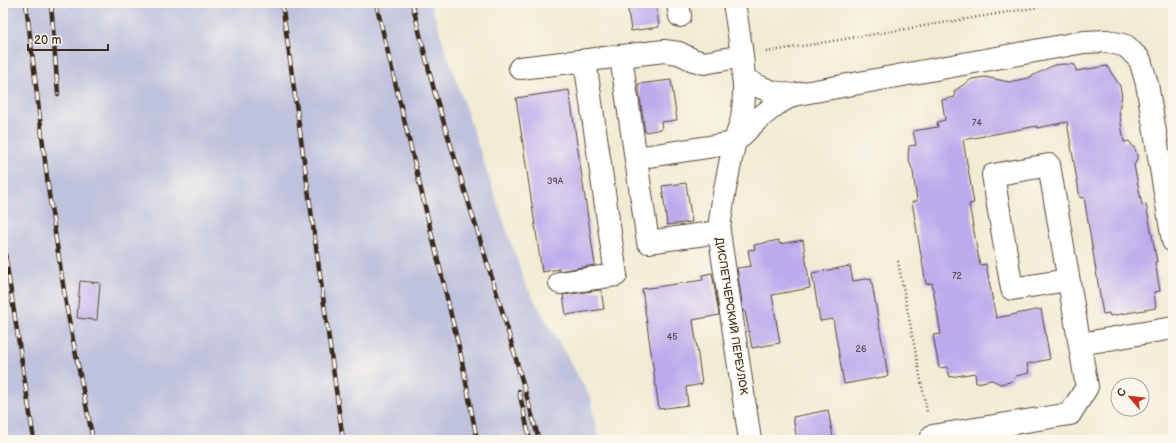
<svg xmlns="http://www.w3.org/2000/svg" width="1176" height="443" font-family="'Balsamiq Sans',sans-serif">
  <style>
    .industrial { fill: #bfc2dd }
    .building { fill: #bbaaec }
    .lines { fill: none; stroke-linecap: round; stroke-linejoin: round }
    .minor-casing { stroke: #564739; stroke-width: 24 }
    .path { stroke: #564739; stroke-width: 2.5; stroke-dasharray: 1 3; stroke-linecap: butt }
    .minor { stroke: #fff; stroke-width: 22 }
    .rail-casing { stroke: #3b2a1e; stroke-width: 4.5 }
    .rail { stroke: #fbf7ec; stroke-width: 3; stroke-dasharray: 9; stroke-linecap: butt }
    .labels { text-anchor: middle; stroke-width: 3; stroke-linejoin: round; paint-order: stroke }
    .number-label { font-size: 9px; fill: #5b4a52 }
    .street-label { font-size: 11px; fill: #3b2a1e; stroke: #fbf7ec }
  </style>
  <rect width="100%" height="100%" fill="#fbf7ec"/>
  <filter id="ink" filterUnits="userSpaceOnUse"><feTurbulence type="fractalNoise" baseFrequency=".025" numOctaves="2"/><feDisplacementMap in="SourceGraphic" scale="8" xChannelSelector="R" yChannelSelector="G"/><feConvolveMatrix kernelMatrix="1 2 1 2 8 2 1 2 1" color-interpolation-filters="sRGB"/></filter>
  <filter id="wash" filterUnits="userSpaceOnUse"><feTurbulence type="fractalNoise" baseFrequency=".012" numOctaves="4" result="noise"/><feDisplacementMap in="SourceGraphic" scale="16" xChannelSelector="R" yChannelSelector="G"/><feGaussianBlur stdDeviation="0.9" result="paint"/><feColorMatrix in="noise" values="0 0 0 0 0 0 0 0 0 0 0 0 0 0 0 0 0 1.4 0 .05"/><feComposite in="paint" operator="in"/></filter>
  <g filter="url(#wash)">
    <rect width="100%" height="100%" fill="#f1ebd3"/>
    <polygon class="industrial" points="3,3 430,3 525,284 591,398 598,440 3,440"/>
    <g id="blocks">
      <g class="building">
        <polygon points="627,3 656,3 659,27 631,31"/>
        <polygon points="1065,64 1075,65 1076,71 1107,66 1120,86 1122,96 1119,110 1124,142 1129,141 1135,149 1137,154 1137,160 1134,165 1142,205 1146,204 1157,262 1155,262 1160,291 1154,292 1156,308 1110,316 1109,313 1103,314 1084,197 1080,198 1067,122 1037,128 1037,126 963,140 974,203 969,204 980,265 986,264 996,318 1041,309 1050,359 1027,364 1029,373 1016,376 1010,382 1000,384 992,380 976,383 975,373 950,377 947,367 939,368 933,335 941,334 932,283 926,284 912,202 917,201 913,172 908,157 909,146 916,145 913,131 938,127 937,122 945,120 942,100 955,97 954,91 972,79 985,77 1009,82 1028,78 1054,65"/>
        <polygon points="671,80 677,120 661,122 662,129 645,132 638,84"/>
        <polygon points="569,90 595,265 559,271 559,269 542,272 516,98"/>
        <polygon points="686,183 692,222 667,225 662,186"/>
        <polygon points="779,240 779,244 803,240 810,288 772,295 780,343 752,348 745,311 743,311 737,268 751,266 748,250 755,249 754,245"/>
        <polygon points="850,266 853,281 871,278 888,376 844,384 833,319 820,321 812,273"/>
        <polygon points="712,273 719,315 693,320 702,384 686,387 688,405 659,409 642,289 703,280 702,275"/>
        <polygon points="80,281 100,283 97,320 77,318"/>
        <polygon points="601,290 604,309 566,315 563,295"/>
        <polygon points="828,410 833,437 818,440 797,440 793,417"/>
      </g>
    </g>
  </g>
  <g filter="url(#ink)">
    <use href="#blocks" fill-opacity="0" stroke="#564739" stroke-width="1"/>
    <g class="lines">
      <defs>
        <g id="minor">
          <polyline points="678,3 680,16"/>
          <path d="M734,3C740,41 748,80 742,118C740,127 736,136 734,145C728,174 721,203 719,232L750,440"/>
          <polyline points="621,57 648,242 719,232"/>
          <polyline points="520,68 664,51 679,53 693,60 704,63 742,56"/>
          <polyline points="743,78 760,87 773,92 793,95 1084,42 1107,41 1126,46 1140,60 1147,84 1173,241"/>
          <polyline points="636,158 734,143 758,119 777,104 793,95"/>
          <polyline points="560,283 616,275 585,61"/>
          <polyline points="1080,344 1173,328"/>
          <polyline points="932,440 932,436 1070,414 1087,387 1049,165 993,175 1012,289 1068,280"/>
        </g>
      </defs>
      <use href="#minor" class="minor-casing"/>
      <g class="path">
        <polyline points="766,52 1063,3"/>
        <polyline points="898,261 927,412"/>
      </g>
      <use href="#minor" class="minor"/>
      <defs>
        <g id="rail">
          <polyline points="26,3 49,194 67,310 93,440"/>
          <polyline points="51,3 58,94"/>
          <polyline points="282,3 343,440"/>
          <polyline points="376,3 461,356 477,440"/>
          <polyline points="412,3 435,94 504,317 539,440"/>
          <polyline points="3,241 34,440"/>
          <polyline points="519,391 530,440"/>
        </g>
      </defs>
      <use href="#rail" class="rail-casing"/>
      <use href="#rail" class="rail"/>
    </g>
  </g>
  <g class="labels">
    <g class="number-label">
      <text x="977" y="126">74</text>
      <text x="555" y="184">39А</text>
      <text x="957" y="279">72</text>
      <text x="672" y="340">45</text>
      <text x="861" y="352">26</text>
    </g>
    <g class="street-label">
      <text transform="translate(732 316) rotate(81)" y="4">ДИСПЕТЧЕРСКИЙ ПЕРЕУЛОК</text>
    </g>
  </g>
  <rect width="1176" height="443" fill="none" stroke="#fbf7ec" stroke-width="16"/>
  <g transform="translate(1130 397) rotate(298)"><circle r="19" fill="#fbf7ec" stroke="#aea59a"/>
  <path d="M0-3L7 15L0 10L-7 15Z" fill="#c8321e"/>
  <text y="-6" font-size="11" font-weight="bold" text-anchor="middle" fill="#3b2a1e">С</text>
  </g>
  <path d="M28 44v6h80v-6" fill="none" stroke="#3b2a1e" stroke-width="2"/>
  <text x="34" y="44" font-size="12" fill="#3b2a1e" stroke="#fbf7ec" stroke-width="3" paint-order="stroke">20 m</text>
</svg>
